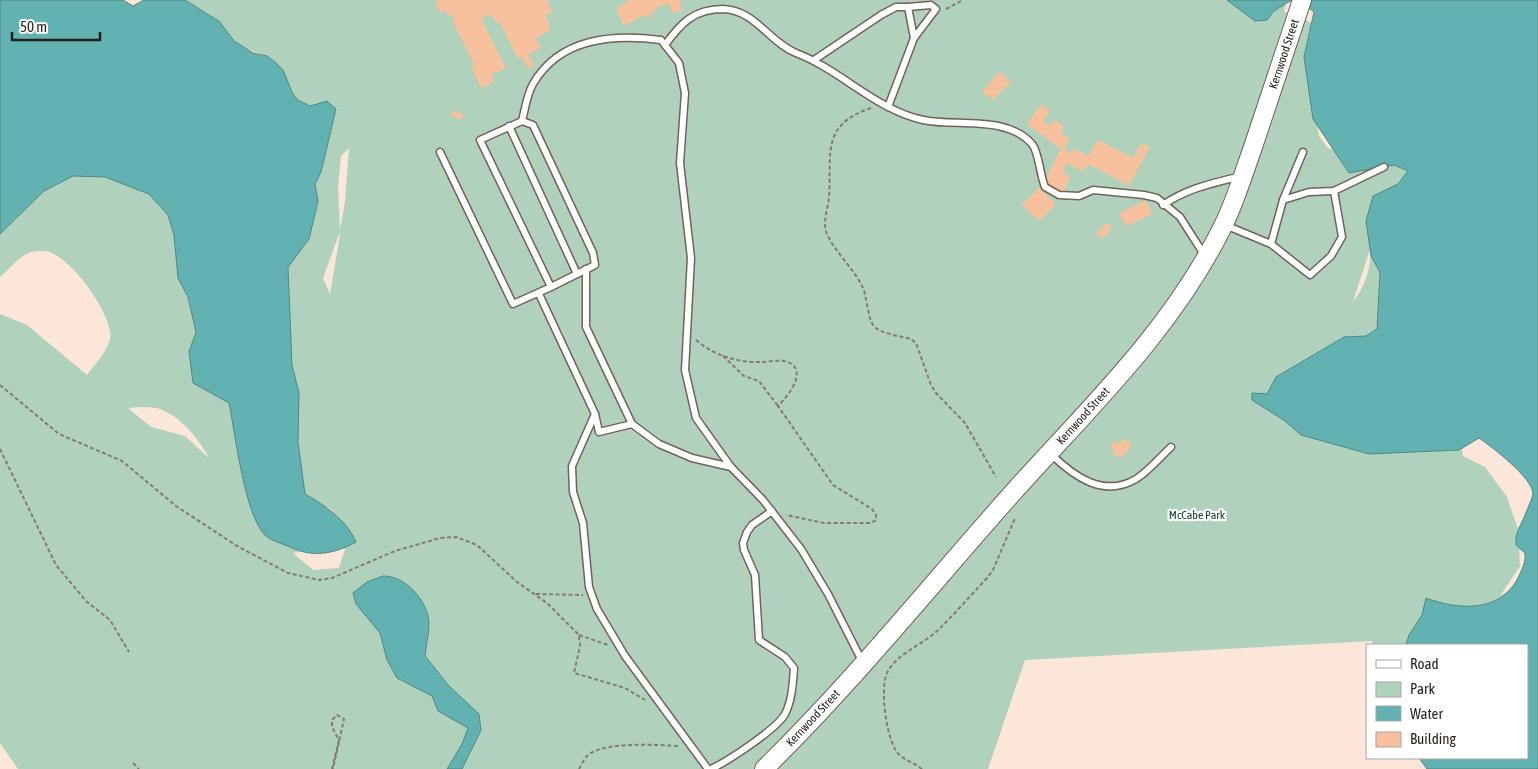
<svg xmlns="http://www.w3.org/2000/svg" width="1538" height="769" font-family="'Asap Condensed',sans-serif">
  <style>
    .green { fill: #b0d2bc; fill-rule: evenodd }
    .water { fill: #63b2b2; stroke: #518684 }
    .building { fill: #f7c19e }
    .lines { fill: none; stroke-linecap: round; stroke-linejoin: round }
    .service-casing { stroke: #746257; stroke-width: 9 }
    .secondary-casing { stroke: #746257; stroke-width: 20 }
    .path { stroke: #867970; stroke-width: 2; stroke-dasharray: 4 2.5; stroke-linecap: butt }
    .service { stroke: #fff; stroke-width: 6 }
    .secondary { stroke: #fff; stroke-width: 18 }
    .labels { text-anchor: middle; stroke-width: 4.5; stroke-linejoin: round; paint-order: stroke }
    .street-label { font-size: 12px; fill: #261f1a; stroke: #fff }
    .park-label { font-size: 12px; fill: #0f3c24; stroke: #fff }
  </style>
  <rect width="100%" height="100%" fill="#fce6da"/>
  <path class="green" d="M185,0H1238L1274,11L1286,3L1284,12C1297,13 1311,24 1325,29L1315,112L1319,136L1328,148L1406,167L1538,379V619L1524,645H1373L1372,641L1025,660L988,769H18L0,743V314L27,325L87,375C95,364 106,353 110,339C115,316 67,251 44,251C20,250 15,265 0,277V234L44,191L73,176L105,177L149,194L168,215L174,235L178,278L188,297L196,332L189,352L193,383L229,403L236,436L280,542L300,552L293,553L313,570L339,568L345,549L343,521L331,509L305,495L298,442L299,393L292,365L288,267L296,255L314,216L318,201L315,184L321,172L336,109C310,106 298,107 287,81C284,73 282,67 275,62C263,52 247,52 234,41C229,37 225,29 220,23C212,13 196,7 185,0ZM349,148L345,202L340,230L338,186L341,156ZM339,234L340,235L330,294L323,278ZM1370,249C1372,267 1364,288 1353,302ZM128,408C137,407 151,406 160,409C180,416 200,440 209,458L185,436L151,427ZM1479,438L1496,449L1530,482L1533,494L1518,529L1507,497L1485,467L1463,456L1462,449ZM1519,549L1525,553C1527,571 1514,588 1500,596L1520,566Z"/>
  <g class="water">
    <path d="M0,0H123L133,6L144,0H185L219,21L234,41L253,53L267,56L275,62L283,70L292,92L298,100L310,106L327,101L336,109L321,172L315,184L318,201L309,239L288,267L292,365L299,393L298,442L305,494C327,507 345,518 356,542C334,554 313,558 290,547C283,544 272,541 266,536C245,518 235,432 229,403L193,383L189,352L196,332L188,297L178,278L174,235L168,215L149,194L105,177L73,176L44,191L0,234Z"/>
    <path d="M1227,0H1538V769H1427L1419,758H1527V645H1406L1409,635L1422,615L1426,598C1457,610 1501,613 1518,578C1522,569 1526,563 1525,553L1516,545C1515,533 1520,527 1525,516C1527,510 1532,500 1533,494C1533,478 1492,447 1479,438L1459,450L1369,454L1301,435L1285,421L1252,400V393L1267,394L1276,377L1344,337L1366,336L1377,329L1380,272L1371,256L1366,221L1373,196L1398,184L1408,171L1394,165L1349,173L1313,119L1304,57L1314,12L1301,2L1290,1L1274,11L1267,20L1255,21Z"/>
    <path d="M383,576C404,576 423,596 428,616C431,626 426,644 425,656L449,686L479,714L481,730L462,769H447L462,744L468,728L438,711L432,696L397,678L387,660L380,633L356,604L353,593L367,582Z"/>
  </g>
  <g class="building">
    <polygon points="440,0 547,0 553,13 546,14 550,30 536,38 541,48 528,54 534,66 528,69 522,57 518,59 499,21 496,23 491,14 481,19 506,68 491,75 495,81 481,88 471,67 475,66 453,23 455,22 452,15 449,17 445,10 440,13 435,4"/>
    <polygon points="630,0 680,0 682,11 671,13 670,4 657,7 648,19 644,15 624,26 616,8"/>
    <polygon points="1000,72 1011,82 993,100 982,91"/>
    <polygon points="1041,104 1050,111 1043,121 1051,126 1055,120 1064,127 1060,132 1070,139 1064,148 1070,153 1073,148 1088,156 1098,140 1133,158 1141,143 1150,147 1129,186 1088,164 1084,172 1067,163 1063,172 1071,177 1063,192 1044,182 1061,149 1027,124"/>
    <polygon points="454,110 464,115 461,120 451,115"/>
    <polygon points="1039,188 1056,204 1039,221 1022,205"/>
    <polygon points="1146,200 1152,214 1126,226 1119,213"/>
    <polygon points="1106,223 1112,227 1103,239 1096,234"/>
    <polygon points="1124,438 1132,445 1120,459 1112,452 1114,450 1110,446 1114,441 1118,444"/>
  </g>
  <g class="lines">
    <defs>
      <g id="service">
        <path d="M665,45C681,23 694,9 723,9C755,10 769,42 796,53C841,70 876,110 923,120C956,127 1007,115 1032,144C1039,152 1040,176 1045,187L1059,195L1079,196L1093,190L1144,195L1157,198L1180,217L1205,256"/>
        <polyline points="814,60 881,15 896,7 908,7"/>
        <polyline points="888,107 914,38 908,7 931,5 936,9 914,38"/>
        <path d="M522,121C525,109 527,94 533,84C560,37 614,34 661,40L679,63L685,93L680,163L691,258L685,370L696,418L731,467L763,500L801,549L828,594L863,663"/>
        <polygon points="522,121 533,125 593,253 595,265 551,287 480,140"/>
        <polyline points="509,126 577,274"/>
        <polyline points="440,152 513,304 551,287"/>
        <polyline points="1283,200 1303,152"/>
        <path d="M1163,205C1187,188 1214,183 1241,176"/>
        <polyline points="1225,225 1271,244 1310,275 1331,256 1342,237 1334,191"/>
        <polyline points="1271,244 1283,200 1309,192 1334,191 1384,167"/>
        <polyline points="586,269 586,327 632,424 659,444 692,458 731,467"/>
        <polyline points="539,294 595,414 599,432 632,424"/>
        <polyline points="595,414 572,466 573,492 583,523 589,587 597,609 625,656 708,769"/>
        <path d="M1051,454C1074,477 1104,498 1136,479C1149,471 1160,457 1171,447"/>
        <path d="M711,769C728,761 777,729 785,714C792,701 793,682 794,668L785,657L759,640L755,575L744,550L743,543L747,532L752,525L772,511"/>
      </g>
      <path id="secondary" d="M764,769C854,681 933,582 1017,488C1092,405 1173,328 1223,226C1235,202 1243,175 1252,150C1269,100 1285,50 1302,0"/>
    </defs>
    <use href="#service" class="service-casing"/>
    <use href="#secondary" class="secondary-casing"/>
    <g class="path">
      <polyline points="946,9 963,0"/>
      <path d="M871,108C820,125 832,154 829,197C828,209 822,222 827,234C836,254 854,268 863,288C867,298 868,318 873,325C879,334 901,336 911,339L916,343L931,385L936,393L965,423L996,477"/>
      <path d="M696,340C713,355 738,363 761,362C769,362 779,359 788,362C809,371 787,397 778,406L833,485L872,509L876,515V520L871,523H824L786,515"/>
      <polyline points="723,356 744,376 759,381 778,406"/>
      <polyline points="0,385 59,434 122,461 176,506 237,546 288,573 319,580 332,578 395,551 440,538 456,537 477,545 517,582 547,603 579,635 580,646 574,673 625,688 645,700"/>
      <polyline points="0,449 56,565 86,601 110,620 129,652"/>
      <polyline points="536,594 583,595"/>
      <polyline points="579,635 608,645"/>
      <polyline points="133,763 139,769"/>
      <polyline points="332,769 339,740 332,727 332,720 337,715 344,719 333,769"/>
      <path d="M579,769C581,765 584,759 587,756C602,741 658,745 680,746"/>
      <path d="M922,769C913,762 900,759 895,749C886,733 880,689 887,673C896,654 922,645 937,631C954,615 970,596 987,578L993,570L1015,518"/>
    </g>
    <use href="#service" class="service"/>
    <use href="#secondary" class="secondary"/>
  </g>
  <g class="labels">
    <g class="street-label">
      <text transform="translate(1284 54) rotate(-72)" y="4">Kernwood Street</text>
      <text transform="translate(1083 416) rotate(-48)" y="4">Kernwood Street</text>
      <text transform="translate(813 718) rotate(-47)" y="4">Kernwood Street</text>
    </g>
    <g class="park-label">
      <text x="1197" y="519">McCabe Park</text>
    </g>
  </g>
  <rect x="1366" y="644" width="162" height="115" fill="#ffffff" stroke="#a8a5a3"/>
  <rect x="1376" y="660" width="25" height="8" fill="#ffffff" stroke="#a8a5a3"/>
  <text x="1410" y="669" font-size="15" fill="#261f1a">Road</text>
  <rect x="1376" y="682" width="25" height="15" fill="#b0d2bc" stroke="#a8a5a3"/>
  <text x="1410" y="694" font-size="15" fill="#261f1a">Park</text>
  <rect x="1376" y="706" width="25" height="15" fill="#63b2b2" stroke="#a8a5a3"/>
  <text x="1410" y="719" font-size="15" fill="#261f1a">Water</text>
  <rect x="1376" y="732" width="25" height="15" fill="#f7c19e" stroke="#a8a5a3"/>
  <text x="1410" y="744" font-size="15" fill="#261f1a">Building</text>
  <path d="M12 32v8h88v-8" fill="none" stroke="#261f1a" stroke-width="2.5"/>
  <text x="20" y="32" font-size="15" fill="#261f1a" stroke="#ffffff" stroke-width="4" paint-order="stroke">50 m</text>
</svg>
